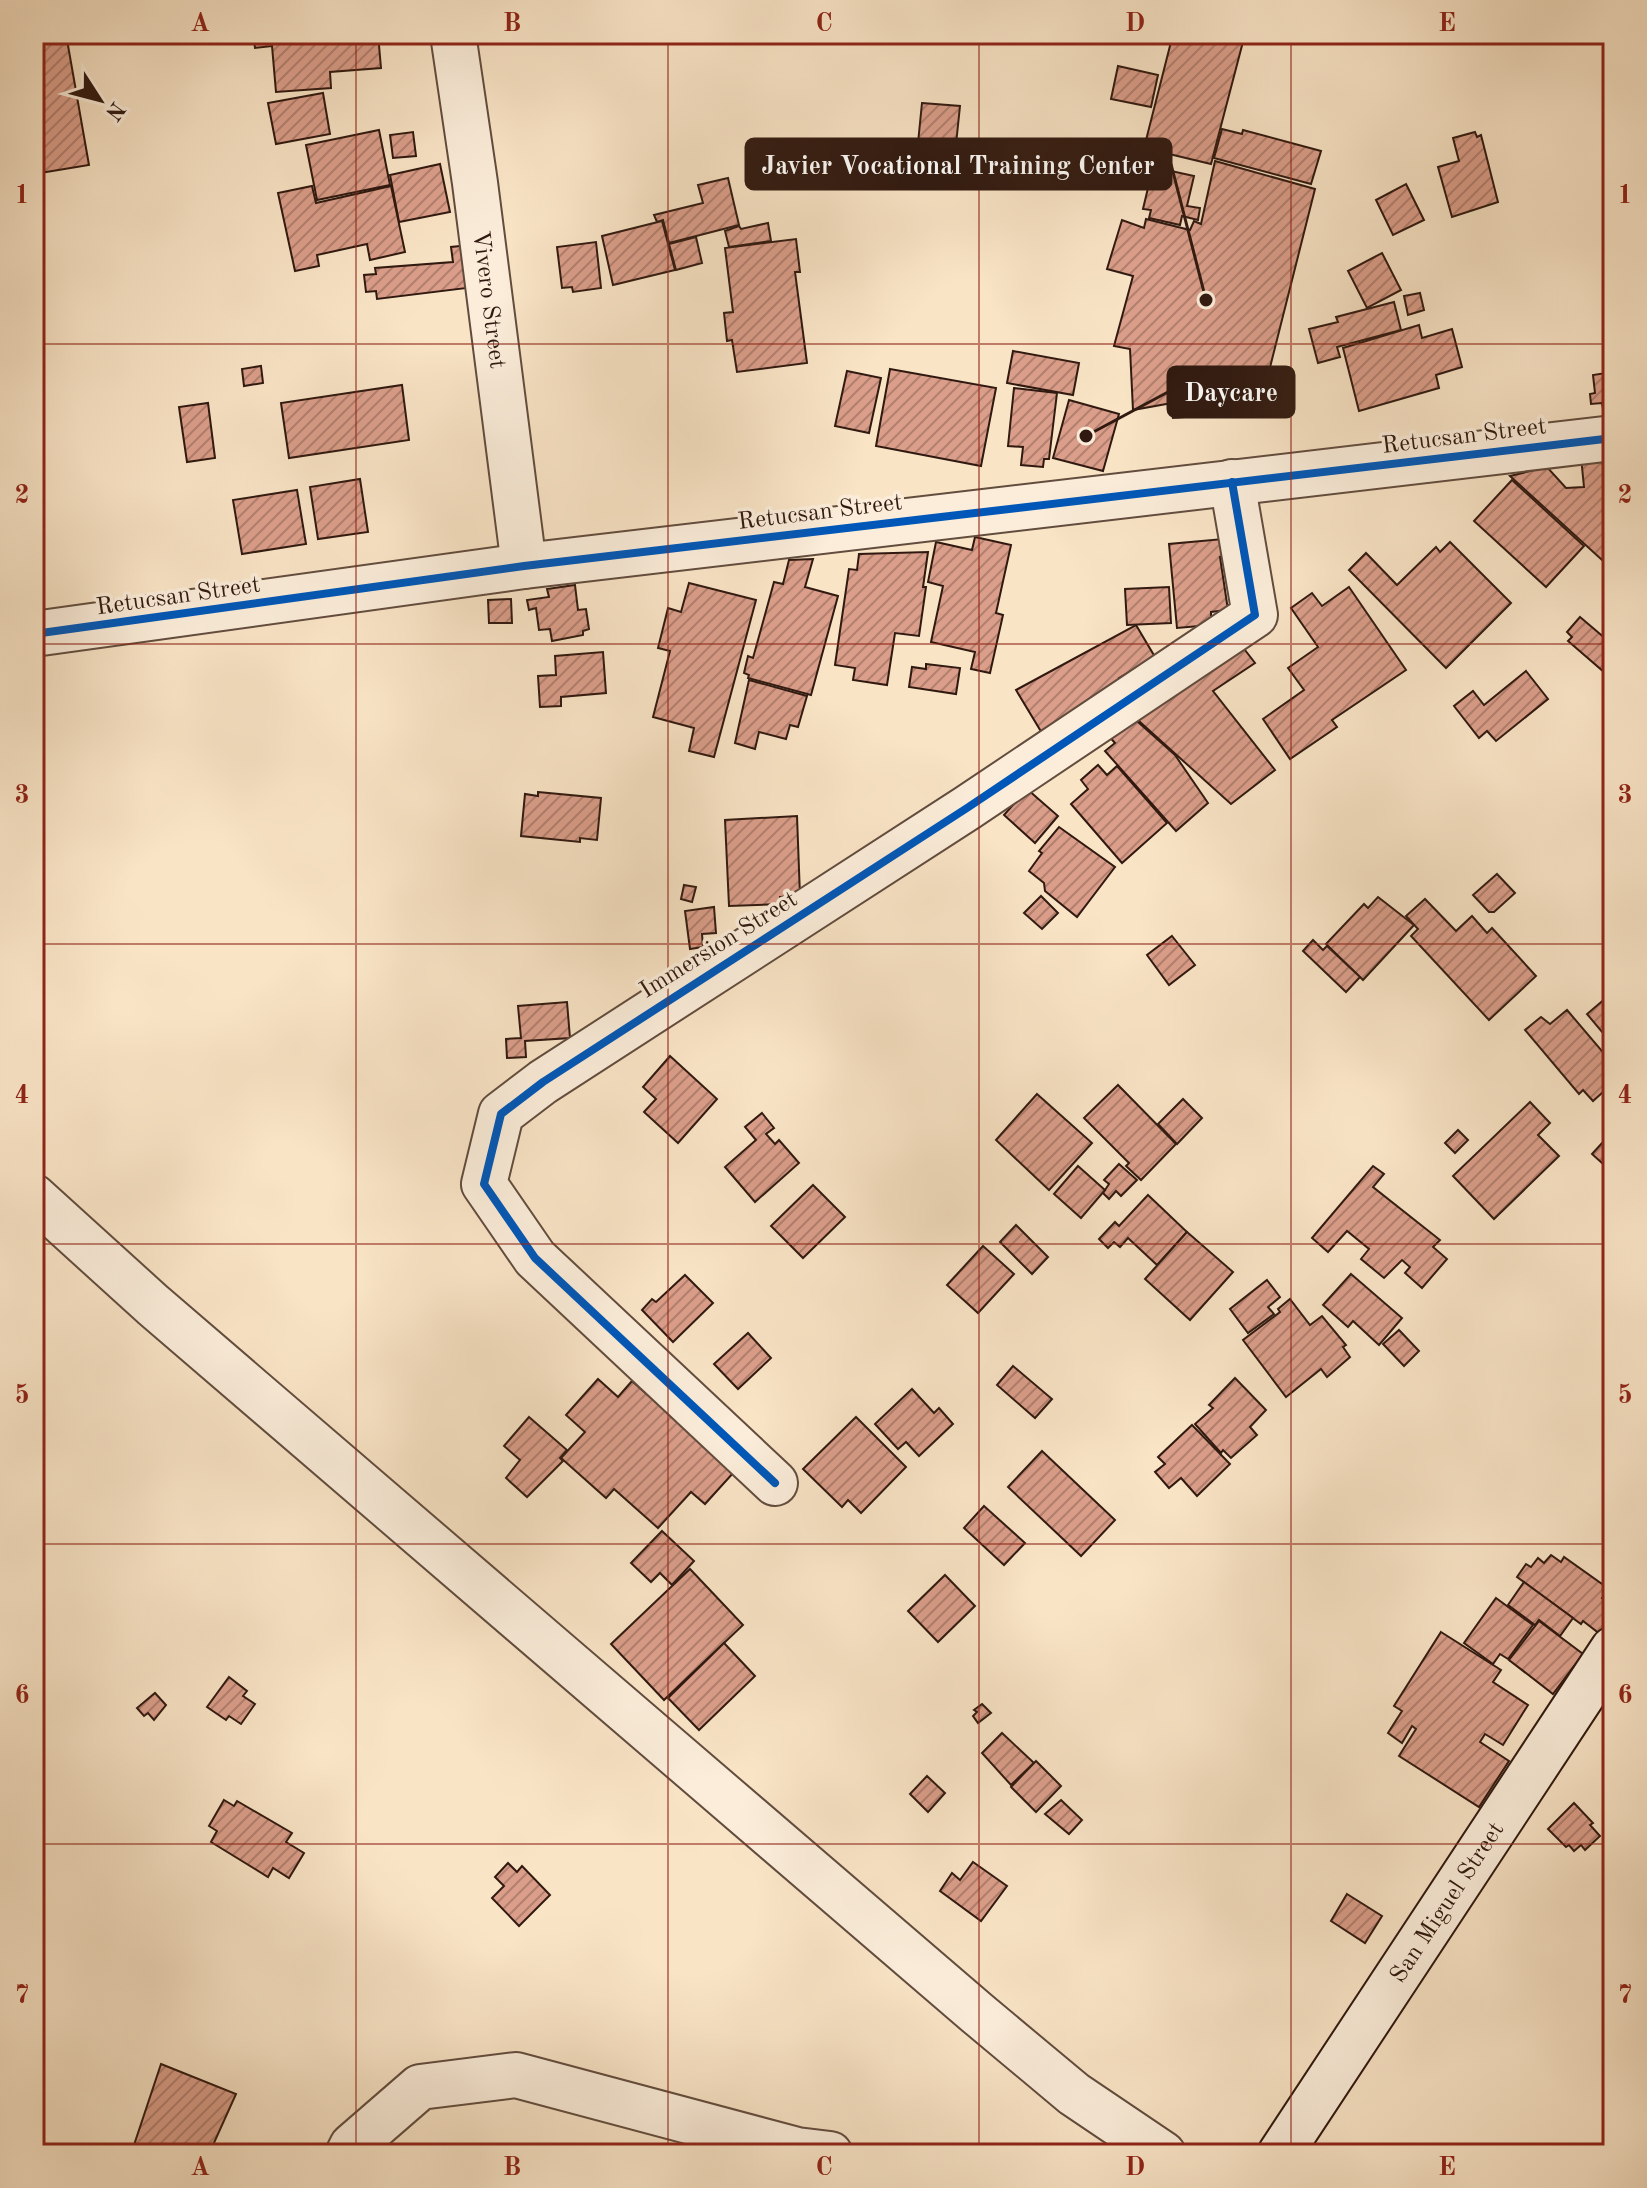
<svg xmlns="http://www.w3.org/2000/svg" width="1647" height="2188" font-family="'Old Standard TT',serif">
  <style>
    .building { fill: url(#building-hatch); stroke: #301910; stroke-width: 2 }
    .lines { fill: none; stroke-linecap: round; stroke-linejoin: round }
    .street-casing { stroke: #624c3e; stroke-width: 48 }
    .secondary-casing { stroke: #301910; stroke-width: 48 }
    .street { stroke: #fbedda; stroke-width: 44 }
    .secondary { stroke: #fbedda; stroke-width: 44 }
    .cycleway-casing { stroke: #fbedda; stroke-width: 13 }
    .cycleway { stroke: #0057b8; stroke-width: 8 }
    .grid { fill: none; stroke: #8f2418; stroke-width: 2; stroke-opacity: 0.55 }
    .labels { text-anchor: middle; stroke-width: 7; stroke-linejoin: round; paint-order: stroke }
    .street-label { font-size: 24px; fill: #301910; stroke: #fbedda }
    .leader { fill: none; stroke: #301910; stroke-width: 3 }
    .callout-dot { fill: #301910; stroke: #fbedda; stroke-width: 3 }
    .callout { fill: #301910; stroke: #301910; stroke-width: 3 }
    .callout-label { font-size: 26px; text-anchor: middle; font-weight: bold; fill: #fff }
    .neatline { fill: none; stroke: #8f2418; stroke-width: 3 }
    .grid-label { font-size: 26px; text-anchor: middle; font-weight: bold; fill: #8f2418 }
  </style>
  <defs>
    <pattern id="building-hatch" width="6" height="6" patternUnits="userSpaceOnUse" patternTransform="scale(2)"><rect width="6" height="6" fill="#db9e8a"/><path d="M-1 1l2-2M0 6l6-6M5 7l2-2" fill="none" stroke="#b2806f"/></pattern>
  </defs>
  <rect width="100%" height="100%" fill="#f9e4c6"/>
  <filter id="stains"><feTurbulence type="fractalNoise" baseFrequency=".0025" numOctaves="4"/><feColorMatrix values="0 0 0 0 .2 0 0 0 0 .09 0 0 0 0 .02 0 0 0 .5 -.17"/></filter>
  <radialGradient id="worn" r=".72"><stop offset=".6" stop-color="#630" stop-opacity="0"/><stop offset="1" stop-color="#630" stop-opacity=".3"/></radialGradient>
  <g class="building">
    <polygon points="34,34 66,34 89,165 34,174"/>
    <polygon points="253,34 378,34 381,68 330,72 331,88 276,92 272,46 255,48"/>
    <polygon points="1173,34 1245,34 1211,164 1144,148"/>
    <polygon points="1118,66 1158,75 1151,107 1111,99"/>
    <polygon points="323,93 330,134 276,144 268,103"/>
    <polygon points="922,103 960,106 953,173 940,172 939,186 914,183"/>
    <polygon points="1222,129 1242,134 1243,130 1321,151 1311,184 1214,158"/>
    <polygon points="379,130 390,185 317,200 306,145"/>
    <polygon points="413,132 416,156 393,158 390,135"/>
    <polygon points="1475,132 1477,137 1481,135 1498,202 1452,217 1438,167 1459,161 1453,138"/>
    <polygon points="1215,161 1315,189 1259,411 1235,408 1234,413 1173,418 1172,403 1133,410 1130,349 1114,346 1133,276 1107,269 1122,220 1144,228 1146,219 1190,230 1194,221 1201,224"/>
    <polygon points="440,164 450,212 399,222 390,175"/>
    <polygon points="1153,167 1194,176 1187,206 1200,208 1198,220 1182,216 1180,225 1149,218 1151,210 1143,209"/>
    <polygon points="728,178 739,225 669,243 663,220 657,222 654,215 703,203 698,185"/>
    <polygon points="1406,184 1424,220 1393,235 1376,200"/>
    <polygon points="312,186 316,203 391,186 405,252 370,260 367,244 317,255 319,266 295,271 278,193"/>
    <polygon points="662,221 675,270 613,285 602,236"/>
    <polygon points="768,223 771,241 729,247 725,231 739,226 741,229"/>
    <polygon points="696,237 702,263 676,270 669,244"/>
    <polygon points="796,239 800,272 795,272 807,363 737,372 732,340 727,341 724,313 733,312 725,248"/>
    <polygon points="596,242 601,288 573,292 572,287 562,288 557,247"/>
    <polygon points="470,245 475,287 377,299 376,291 366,292 364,275 376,274 375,268 453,262 451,247"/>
    <polygon points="1382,253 1401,290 1367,308 1348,271"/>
    <polygon points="1420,293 1424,310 1408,315 1404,296"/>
    <polygon points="1394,302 1401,330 1337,347 1340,357 1318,363 1309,329 1338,322 1336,317"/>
    <polygon points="1419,325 1422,338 1452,329 1462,367 1436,375 1439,388 1359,411 1343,348"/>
    <polygon points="1013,351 1079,363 1073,395 1007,383"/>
    <polygon points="1613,363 1613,413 1604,414 1602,403 1591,404 1590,394 1595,393 1593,375 1613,372"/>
    <polygon points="261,366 263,383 244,386 242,369"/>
    <polygon points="890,369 996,388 981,466 876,446"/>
    <polygon points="847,371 881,378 869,433 835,426"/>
    <polygon points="402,385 409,440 289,458 281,403"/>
    <polygon points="1014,388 1057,393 1049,459 1044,459 1043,467 1021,465 1023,447 1008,446"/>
    <polygon points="1069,400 1119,414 1103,471 1053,458"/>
    <polygon points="208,403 215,458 187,462 179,407"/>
    <polygon points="1601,455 1603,466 1613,465 1613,570 1510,476 1547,467 1566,488 1584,487 1581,457"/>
    <polygon points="360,479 368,532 318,539 310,487"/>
    <polygon points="1512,480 1584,546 1546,587 1474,521"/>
    <polygon points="297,490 306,544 242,554 233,500"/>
    <polygon points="975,537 1011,545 996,613 1003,615 990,673 971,669 975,652 931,642 943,586 928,582 936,542 972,550"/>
    <polygon points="1223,539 1224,556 1220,557 1228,610 1211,612 1211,625 1177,628 1169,544"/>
    <polygon points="1450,542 1511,603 1446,668 1349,570 1366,553 1397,585 1436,547 1440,552"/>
    <polygon points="928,552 923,587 926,587 919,636 895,633 887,685 853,680 855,668 835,665 849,569 857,570 859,554"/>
    <polygon points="813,559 805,587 838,596 811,695 748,678 749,675 744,673 748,656 753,658 774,582 783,584 789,560"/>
    <polygon points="689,583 756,600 714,757 689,751 694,728 653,717 670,651 658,648 668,608 681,612"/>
    <polygon points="575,585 578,610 586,609 589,629 583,631 583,635 552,641 550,629 539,630 536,608 529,610 527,600 549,597 547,589"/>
    <polygon points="1169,587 1171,623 1127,625 1125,589"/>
    <polygon points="1349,587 1406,670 1332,720 1337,727 1290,759 1263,719 1304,690 1288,668 1318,647 1291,608 1312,593 1322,606"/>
    <polygon points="511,599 512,623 489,623 488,600"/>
    <polygon points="1580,617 1613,645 1613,662 1604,672 1568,641 1572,637 1567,632"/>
    <polygon points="1136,625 1155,657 1119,678 1127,690 1048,743 1016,690"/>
    <polygon points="1238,641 1255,663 1213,691 1275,770 1231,804 1130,713"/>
    <polygon points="603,652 606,693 561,697 561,706 540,707 538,676 556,675 555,656"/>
    <polygon points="926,664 960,668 956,694 909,687 912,667 926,669"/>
    <polygon points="1526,671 1548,699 1496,741 1487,731 1479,738 1454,706 1473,691 1484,705"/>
    <polygon points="749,680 807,696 798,727 790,725 786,739 759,732 755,749 735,743"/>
    <polygon points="1129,714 1175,755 1208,803 1176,831 1105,751 1115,743 1107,734"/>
    <polygon points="1098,765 1107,775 1117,766 1167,823 1122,863 1071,804 1088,789 1081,780"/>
    <polygon points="1027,789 1058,816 1035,843 1004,815"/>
    <polygon points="538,792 601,798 597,840 580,838 580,842 521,836 525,794 538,796"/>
    <polygon points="797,816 800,896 780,897 780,904 729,906 725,820"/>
    <polygon points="1059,827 1115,867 1077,917 1045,891 1044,883 1029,871 1042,853 1039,851"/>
    <polygon points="1497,874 1515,893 1494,912 1489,912 1473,895"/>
    <polygon points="684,885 696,887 692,902 681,899"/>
    <polygon points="1041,896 1058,913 1042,929 1024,913"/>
    <polygon points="1378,897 1414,925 1363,980 1326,944 1364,904 1368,908"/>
    <polygon points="1425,899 1456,931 1472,916 1487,933 1492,928 1536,976 1489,1020 1411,936 1418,929 1406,916"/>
    <polygon points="714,907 716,933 702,934 703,947 690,949 685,911"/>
    <polygon points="1172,936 1195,965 1169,985 1147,955"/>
    <polygon points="1313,940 1323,950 1327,946 1360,977 1346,992 1303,951"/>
    <polygon points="1613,992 1613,1045 1587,1014"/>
    <polygon points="567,1002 570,1038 525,1041 526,1057 507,1058 506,1039 521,1038 518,1006"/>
    <polygon points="1567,1010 1613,1064 1609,1070 1613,1075 1613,1083 1593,1101 1583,1090 1579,1094 1525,1030 1541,1017 1550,1024"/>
    <polygon points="670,1056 717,1099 678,1143 644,1112 656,1099 643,1087"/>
    <polygon points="1118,1085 1176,1144 1141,1180 1126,1166 1129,1163 1084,1118"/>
    <polygon points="1037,1094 1092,1143 1049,1190 996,1140"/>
    <polygon points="1183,1099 1202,1118 1177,1144 1158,1124"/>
    <polygon points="1530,1102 1550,1123 1538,1135 1559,1156 1494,1219 1453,1176"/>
    <polygon points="762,1113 774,1128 766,1134 775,1144 779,1140 799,1163 755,1202 725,1167 756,1140 745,1127"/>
    <polygon points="1458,1130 1468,1140 1455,1153 1445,1143"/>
    <polygon points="1613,1131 1613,1173 1592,1154"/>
    <polygon points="1119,1164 1137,1180 1121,1196 1116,1191 1109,1199 1103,1193 1109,1184 1104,1180"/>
    <polygon points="1078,1166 1105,1190 1081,1218 1054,1194"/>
    <polygon points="1373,1166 1384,1174 1373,1187 1440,1240 1433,1247 1447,1259 1422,1288 1405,1273 1410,1267 1402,1260 1384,1278 1361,1259 1369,1249 1347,1231 1328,1252 1312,1238"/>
    <polygon points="813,1185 845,1217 803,1258 771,1226"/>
    <polygon points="1148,1195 1187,1232 1157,1265 1128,1238 1120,1247 1114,1242 1108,1248 1099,1239 1115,1222 1119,1226"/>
    <polygon points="1016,1225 1048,1257 1032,1274 1000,1242"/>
    <polygon points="1187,1232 1233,1272 1190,1320 1145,1279"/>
    <polygon points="983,1246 1014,1274 978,1313 947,1285"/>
    <polygon points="1351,1274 1402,1318 1379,1345 1353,1321 1348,1327 1323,1305"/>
    <polygon points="685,1275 713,1303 673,1342 642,1310 652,1299 656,1302"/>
    <polygon points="1267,1280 1280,1297 1268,1307 1274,1314 1248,1333 1230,1309"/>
    <polygon points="1290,1299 1310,1325 1322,1316 1346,1345 1343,1347 1350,1357 1327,1377 1321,1369 1286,1397 1243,1340 1280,1312 1278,1309"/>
    <polygon points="1399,1330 1419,1351 1404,1366 1383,1344"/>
    <polygon points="748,1333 771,1358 738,1389 714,1364"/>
    <polygon points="1013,1366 1052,1399 1035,1418 997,1385"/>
    <polygon points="1235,1378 1266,1410 1250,1427 1257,1435 1231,1458 1223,1450 1221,1453 1195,1424 1213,1408 1209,1405"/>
    <polygon points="598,1379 618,1397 632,1381 734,1472 705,1504 691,1492 658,1528 614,1489 606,1498 561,1458 585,1432 566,1415"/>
    <polygon points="912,1389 934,1413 939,1408 953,1424 919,1456 906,1442 898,1449 875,1424"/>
    <polygon points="529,1417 567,1450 560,1458 563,1461 527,1497 506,1478 520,1460 504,1446"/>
    <polygon points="856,1417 906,1467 861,1513 848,1500 842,1507 803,1469"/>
    <polygon points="1192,1425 1230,1464 1197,1496 1181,1478 1169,1488 1155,1472 1165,1464 1158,1457"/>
    <polygon points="1042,1451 1115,1520 1081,1556 1008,1487"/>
    <polygon points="984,1506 1025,1543 1004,1565 964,1528"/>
    <polygon points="662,1531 694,1561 672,1585 660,1573 651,1582 631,1563"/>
    <polygon points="1551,1555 1561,1562 1564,1557 1609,1589 1602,1598 1613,1606 1613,1616 1600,1634 1583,1621 1581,1624 1517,1577 1526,1564 1531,1567 1538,1558 1544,1563"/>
    <polygon points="690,1569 743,1625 664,1700 611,1644"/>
    <polygon points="945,1575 975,1606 938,1642 908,1611"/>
    <polygon points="1524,1582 1573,1618 1560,1636 1539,1620 1535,1625 1508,1605"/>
    <polygon points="1496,1598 1533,1625 1508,1659 1500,1654 1493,1664 1464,1643"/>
    <polygon points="1539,1621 1583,1654 1553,1694 1509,1660"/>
    <polygon points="1441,1632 1501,1670 1493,1682 1528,1705 1503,1745 1485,1734 1480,1742 1509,1761 1479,1807 1399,1756 1416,1729 1412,1726 1402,1743 1388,1733 1402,1711 1394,1706"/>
    <polygon points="724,1643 755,1676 699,1730 668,1698"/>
    <polygon points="229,1677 247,1691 243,1696 255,1704 241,1724 229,1716 226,1720 207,1707"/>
    <polygon points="155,1693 166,1705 154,1720 148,1713 144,1716 137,1708"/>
    <polygon points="982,1704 991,1713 978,1723 973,1716 977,1712 974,1710"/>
    <polygon points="1002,1733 1034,1763 1011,1785 982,1753"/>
    <polygon points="1036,1761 1061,1786 1036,1812 1011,1787"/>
    <polygon points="927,1776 945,1793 928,1812 910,1794"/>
    <polygon points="224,1800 234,1806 237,1801 292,1833 286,1842 304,1853 289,1878 273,1868 268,1877 211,1842 217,1831 209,1826"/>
    <polygon points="1061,1800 1082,1820 1069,1834 1045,1814"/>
    <polygon points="1574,1803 1593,1823 1590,1825 1600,1836 1585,1850 1581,1845 1574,1851 1569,1845 1566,1847 1548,1829"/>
    <polygon points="973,1862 1007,1886 981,1921 940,1891 952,1873 960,1880"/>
    <polygon points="508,1863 517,1872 522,1866 550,1895 519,1926 492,1898 504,1886 495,1877"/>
    <polygon points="1347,1894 1382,1916 1365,1943 1331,1921"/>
    <polygon points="161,2064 236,2094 209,2154 131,2154"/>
    <polygon points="34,2142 76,2152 76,2154 34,2154"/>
  </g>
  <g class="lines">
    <defs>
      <g id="street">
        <path id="s1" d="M453,34L475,183L524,566"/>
        <polyline points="34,634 524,566 1613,438"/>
        <polyline points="34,1197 153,1305 977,2013 1074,2094 1163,2154"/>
        <polyline points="775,1483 535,1258 484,1184 501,1114 543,1082 967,808 1255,615 1232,482"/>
        <polyline points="348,2154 352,2146 420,2087 516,2075 797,2150 830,2154"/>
      </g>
      <g id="secondary">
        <path id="s2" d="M1280,2154L1613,1649"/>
      </g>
    </defs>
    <use href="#street" class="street-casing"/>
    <use href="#secondary" class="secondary-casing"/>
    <use href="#street" class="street"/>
    <use href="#secondary" class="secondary"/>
    <defs>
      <g id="cycleway">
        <polyline points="34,634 524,566 1613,438"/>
        <polyline points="775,1483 535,1258 484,1184 501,1114 543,1082 967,808 1255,615 1232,482"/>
      </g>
    </defs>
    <use href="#cycleway" class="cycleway-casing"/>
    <use href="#cycleway" class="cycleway"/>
  </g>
  <path class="grid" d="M356,34V2154M668,34V2154M979,34V2154M1291,34V2154M34,344H1613M34,644H1613M34,944H1613M34,1244H1613M34,1544H1613M34,1844H1613"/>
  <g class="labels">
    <g class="street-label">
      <text dy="8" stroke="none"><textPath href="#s1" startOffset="268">Vivero Street</textPath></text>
      <text transform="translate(1464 435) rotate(-7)" y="8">Retucsan Street</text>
      <text transform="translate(820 511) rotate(-7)" y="8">Retucsan Street</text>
      <text transform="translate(178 595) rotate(-8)" y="8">Retucsan Street</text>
      <text transform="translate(718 944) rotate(-32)" y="8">Immersion Street</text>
      <text dy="8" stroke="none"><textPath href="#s2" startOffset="302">San Miguel Street</textPath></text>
    </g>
  </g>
  <path class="leader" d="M1206 300L1171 164M1086 436L1168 392"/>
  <g class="callout-dot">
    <circle cx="1206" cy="300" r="8"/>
    <circle cx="1086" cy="436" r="8"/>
  </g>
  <g class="callout">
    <rect x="746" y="139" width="425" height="50" rx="8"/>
    <rect x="1168" y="367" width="126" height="50" rx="8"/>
  </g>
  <g class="callout-label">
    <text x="958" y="174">Javier Vocational Training Center</text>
    <text x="1231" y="401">Daycare</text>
  </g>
  <rect width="1647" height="2188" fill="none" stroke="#f9e4c6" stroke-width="88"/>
  <g transform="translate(100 100) rotate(126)" stroke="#fbedda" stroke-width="6" paint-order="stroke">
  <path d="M0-6L14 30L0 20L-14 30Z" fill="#301910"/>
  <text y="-12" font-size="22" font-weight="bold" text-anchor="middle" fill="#301910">N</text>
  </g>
  <rect x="44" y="44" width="1559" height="2100" class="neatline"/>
  <g class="grid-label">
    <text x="200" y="31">A</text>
    <text x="512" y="31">B</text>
    <text x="824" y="31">C</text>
    <text x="1135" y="31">D</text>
    <text x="1447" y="31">E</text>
    <text x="22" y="203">1</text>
    <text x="1625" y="203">1</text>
    <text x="22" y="503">2</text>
    <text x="1625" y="503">2</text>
    <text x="22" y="803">3</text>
    <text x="1625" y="803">3</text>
    <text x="22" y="1103">4</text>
    <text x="1625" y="1103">4</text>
    <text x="22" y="1403">5</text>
    <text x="1625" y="1403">5</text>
    <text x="22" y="1703">6</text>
    <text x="1625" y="1703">6</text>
    <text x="22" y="2003">7</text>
    <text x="1625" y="2003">7</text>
    <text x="200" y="2175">A</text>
    <text x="512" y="2175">B</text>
    <text x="824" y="2175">C</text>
    <text x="1135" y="2175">D</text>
    <text x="1447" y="2175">E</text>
  </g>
  <rect width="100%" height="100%" filter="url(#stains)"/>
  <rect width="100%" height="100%" fill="url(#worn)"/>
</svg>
